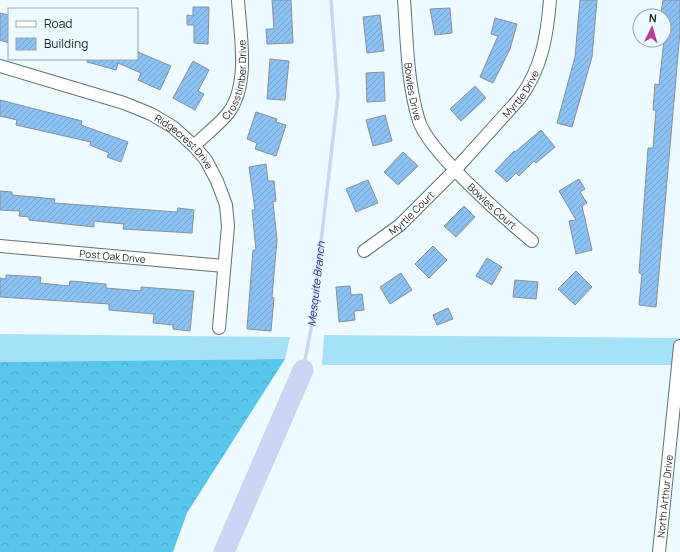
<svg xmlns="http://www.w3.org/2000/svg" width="680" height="552" font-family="Manrope,sans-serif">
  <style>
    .grass { fill: #a5e2f8 }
    .forest { fill: url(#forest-crowns) }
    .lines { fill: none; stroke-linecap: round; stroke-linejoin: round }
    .stream { stroke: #cbd6f5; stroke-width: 3.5 }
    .river { stroke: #cbd6f5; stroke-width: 21 }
    .building { fill: url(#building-hatch); stroke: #86909a }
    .street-casing { stroke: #637176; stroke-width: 14 }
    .street { stroke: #fff; stroke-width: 12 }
    .labels { text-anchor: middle; stroke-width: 3.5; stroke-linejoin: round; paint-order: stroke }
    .street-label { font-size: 10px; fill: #1d2325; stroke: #edfaff }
    .water-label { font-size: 11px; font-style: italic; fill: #253488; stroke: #edfaff }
  </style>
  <defs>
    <pattern id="forest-crowns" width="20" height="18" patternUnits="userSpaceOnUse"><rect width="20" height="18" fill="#59c6eb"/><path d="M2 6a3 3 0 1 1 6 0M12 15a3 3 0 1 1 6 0" fill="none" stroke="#4daac9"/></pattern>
    <pattern id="building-hatch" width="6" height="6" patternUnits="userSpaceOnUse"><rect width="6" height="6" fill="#8cc2f3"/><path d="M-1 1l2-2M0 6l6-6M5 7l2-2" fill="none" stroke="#78a6d0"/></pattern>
  </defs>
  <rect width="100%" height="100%" fill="#edfaff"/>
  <g class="grass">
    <polygon points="0,334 290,337 285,359 0,362"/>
    <polygon points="324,335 680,338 680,365 322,365"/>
  </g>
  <polygon class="forest" points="285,359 187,513 173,552 0,552 0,362"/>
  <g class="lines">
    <path class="stream" id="s1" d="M303,370L311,329L338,95L331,0"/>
    <polyline class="river" points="224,552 303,370"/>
  </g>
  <g class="building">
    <polygon points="272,0 291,0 293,43 267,44 266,29 274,29"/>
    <polygon points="580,0 597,0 592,57 572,127 557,123 575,57"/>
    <polygon points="663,0 680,0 680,32 656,307 639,305 642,274 639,273 648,148 653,148 656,110 653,110 655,84 659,85 664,40 664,13 661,13"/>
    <polygon points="193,7 209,7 208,44 194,43 194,25 187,25 187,15 193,16"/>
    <polygon points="450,8 452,33 435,35 430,9"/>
    <polygon points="0,13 9,15 9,43 0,40"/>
    <polygon points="380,15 384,51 367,53 363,17"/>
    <polygon points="495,18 517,24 510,49 493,83 480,77 498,36 491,34"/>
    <polygon points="138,52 171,66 160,90 138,80 141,73 118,63 116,70 87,62 87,59 137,59"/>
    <polygon points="270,59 289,61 285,100 267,99"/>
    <polygon points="193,61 209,70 198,91 204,94 195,110 173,98"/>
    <polygon points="384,72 385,101 367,102 366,73"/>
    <polygon points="475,86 486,98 461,121 450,109"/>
    <polygon points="0,100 82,121 81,125 128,142 121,162 107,157 109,153 90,145 91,142 16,125 17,120 0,116"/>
    <polygon points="256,112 277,119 276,122 286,125 276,156 255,149 257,143 247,139"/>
    <polygon points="385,115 392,141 373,146 366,120"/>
    <polygon points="541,130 555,147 536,163 534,161 519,176 516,173 507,182 495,171 514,151 515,152"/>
    <polygon points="403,152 418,166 398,185 384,172"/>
    <polygon points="266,164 268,181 274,181 276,201 273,202 277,240 272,297 274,298 271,331 247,329 253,250 256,250 252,210 255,210 249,167"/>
    <polygon points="579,179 585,189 580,192 587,203 582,206 592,250 576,254 569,221 576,220 559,191"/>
    <polygon points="368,180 378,203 356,212 346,189"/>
    <polygon points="0,191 12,192 12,195 55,199 54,203 177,212 178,208 194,210 192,233 123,229 124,224 94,221 94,227 29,220 29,217 19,216 20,211 0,210"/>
    <polygon points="464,206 475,217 456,237 444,226"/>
    <polygon points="433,246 447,260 429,278 415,264"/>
    <polygon points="487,258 502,267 492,285 476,276"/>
    <polygon points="576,271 592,287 575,305 558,289"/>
    <polygon points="401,273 412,290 390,304 380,287"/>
    <polygon points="6,275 41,277 40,283 69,286 70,281 106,284 106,288 141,291 141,287 194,291 190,331 173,329 173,325 153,323 154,314 109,310 109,304 0,297 0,278 6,279"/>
    <polygon points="515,280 538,282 536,299 513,297"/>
    <polygon points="350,286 351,295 362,294 364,310 354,311 355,320 339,322 336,287"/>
    <polygon points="448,308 453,319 437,325 433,315"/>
  </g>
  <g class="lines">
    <defs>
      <g id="street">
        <path id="s2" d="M404,0C407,40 407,83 419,121C429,152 504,218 532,241"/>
        <path id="s3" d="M0,66L124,103L151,114L173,127L194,146L206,160L217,181L226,205L228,226L219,328"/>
        <path id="s4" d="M194,146C205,135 220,124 229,112C250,83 240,33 238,0"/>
        <path id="s5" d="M0,246L224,266"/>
        <path id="s6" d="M364,251L400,225L455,170L520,98C542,68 547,36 550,0"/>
        <path id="s7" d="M659,552L680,346"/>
      </g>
    </defs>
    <use href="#street" class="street-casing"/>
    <use href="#street" class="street"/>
  </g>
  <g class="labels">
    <g class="street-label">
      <text dy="4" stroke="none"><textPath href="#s4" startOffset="82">Crosstimber Drive</textPath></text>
      <text dy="4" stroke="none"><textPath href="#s2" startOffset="92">Bowles Drive</textPath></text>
      <text dy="4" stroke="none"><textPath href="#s6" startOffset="223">Myrtle Drive</textPath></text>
      <text dy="4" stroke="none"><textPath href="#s3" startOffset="202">Ridgecrest Drive</textPath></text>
      <text dy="4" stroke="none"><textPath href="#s2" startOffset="235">Bowles Court</textPath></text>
      <text dy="4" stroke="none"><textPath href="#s6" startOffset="61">Myrtle Court</textPath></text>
      <text dy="4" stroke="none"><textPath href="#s5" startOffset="113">Post Oak Drive</textPath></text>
      <text dy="4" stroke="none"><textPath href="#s7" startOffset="56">North Arthur Drive</textPath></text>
    </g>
    <g class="water-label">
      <text dy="4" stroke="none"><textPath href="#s1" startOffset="87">Mesquite Branch</textPath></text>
    </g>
  </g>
  <rect x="8" y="8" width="130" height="52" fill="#edfaff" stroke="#9aa4a8"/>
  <rect x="16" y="21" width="20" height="6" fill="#ffffff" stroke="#9aa4a8"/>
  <text x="44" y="28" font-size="12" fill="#1d2325">Road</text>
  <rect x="16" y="38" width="20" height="12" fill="url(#building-hatch)" stroke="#9aa4a8"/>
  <text x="44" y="48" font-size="12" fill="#1d2325">Building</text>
  <g transform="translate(652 28) rotate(5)"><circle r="19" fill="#edfaff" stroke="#9aa4a8"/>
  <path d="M0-3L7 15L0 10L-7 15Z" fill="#b63f95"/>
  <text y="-6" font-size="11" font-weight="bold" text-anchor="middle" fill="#1d2325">N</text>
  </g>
</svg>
